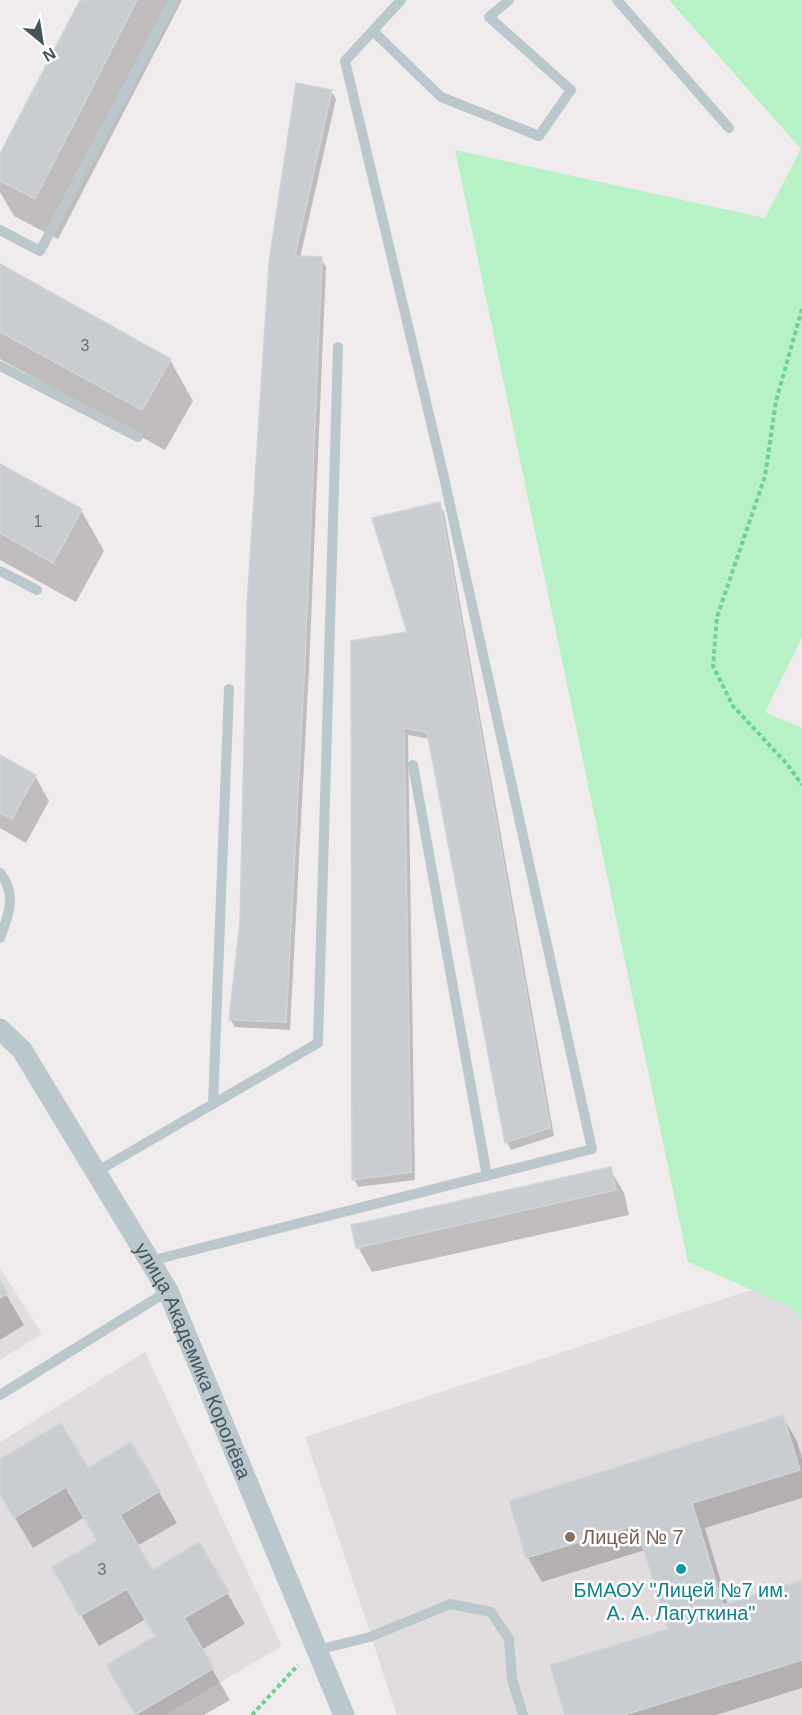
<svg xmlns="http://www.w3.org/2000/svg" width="802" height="1715" font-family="Arial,sans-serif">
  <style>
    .education { fill: #e1dddf }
    .green { fill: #b6f2c5 }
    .shadow { fill: #0003 }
    .building { fill: #c9cdd2; stroke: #d0d4d9; stroke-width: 1.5 }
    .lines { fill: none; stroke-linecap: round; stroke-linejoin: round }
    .path { stroke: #6cd291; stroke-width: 4; stroke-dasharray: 4.5 3; stroke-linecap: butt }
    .lane { stroke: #bac7cd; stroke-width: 10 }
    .street { stroke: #bac7cd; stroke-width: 21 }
    .education-dot { fill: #8d6e63; stroke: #fff; stroke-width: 2 }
    .culture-dot { fill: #0f9aa8; stroke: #fff; stroke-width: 2 }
    .labels { text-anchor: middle; stroke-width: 5; stroke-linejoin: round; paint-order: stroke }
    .number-label { font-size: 16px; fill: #657279 }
    .street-label { font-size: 20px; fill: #44545b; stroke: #fff }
    .education-label { font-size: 20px; fill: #785e54; stroke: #fff; text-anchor: start }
    .culture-label { font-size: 20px; fill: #0d838f; stroke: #fff }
  </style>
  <rect width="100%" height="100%" fill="#f0eced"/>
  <g class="education">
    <polygon points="0,1268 42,1334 0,1360"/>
    <polygon points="802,1273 802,1715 397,1715 305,1437"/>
    <polygon points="145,1352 282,1646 165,1715 0,1715 0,1442"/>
  </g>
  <polygon class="green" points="669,0 802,0 802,638 765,712 802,728 802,1320 791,1307 688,1262 455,150 765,218 801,149"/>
  <g class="shadow">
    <polygon points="81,0 182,0 58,239 14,216 0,192 0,157"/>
    <polygon points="297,85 331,91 336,99 300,258 321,259 326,267 309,669 290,1030 235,1027 230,1019 241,922"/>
    <polygon points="0,266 170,360 193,401 165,450 0,359"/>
    <polygon points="0,466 81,510 104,551 76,602 0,560"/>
    <polygon points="439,504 444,512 554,1136 511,1150 507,1142 430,739 408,735 415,1180 358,1187 354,1179 409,634"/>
    <polygon points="0,757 35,776 49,801 26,843 0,828"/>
    <polygon points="610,1169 624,1193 629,1215 372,1272 358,1247"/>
    <polygon points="0,1284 24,1325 0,1340"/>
    <polygon points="783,1417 797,1441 802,1458 802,1498 705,1528 728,1605 802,1582 802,1688 716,1715 567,1715 670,1630 645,1550 542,1582 528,1558 511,1502"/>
    <polygon points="131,1444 177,1523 137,1546 152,1572 199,1544 245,1624 201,1650 230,1700 204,1715 137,1715 108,1665 157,1637 146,1619 99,1646 54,1568 99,1541 85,1517 33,1548 0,1493 0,1460 87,1470"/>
  </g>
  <g class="building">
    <polygon points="80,0 137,0 35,199 0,181 0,154"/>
    <polygon points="296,83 332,90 295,256 322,257 305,660 286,1022 229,1020 240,921 247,605 269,262"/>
    <polygon points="0,264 171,359 142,410 0,332"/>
    <polygon points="0,464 82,509 53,563 0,533"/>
    <polygon points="440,502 550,1128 505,1143 427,732 404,728 411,1172 352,1180 351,641 407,632 372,518"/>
    <polygon points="0,755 36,775 12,819 0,813"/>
    <polygon points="611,1167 616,1190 356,1248 351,1225"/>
    <polygon points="0,1281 8,1293 0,1298"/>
    <polygon points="783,1415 800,1470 692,1503 723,1605 802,1580 802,1660 624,1715 565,1715 550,1665 668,1629 636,1525 526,1558 509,1501"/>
    <polygon points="61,1423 88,1468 131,1442 160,1491 120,1515 153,1570 199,1542 229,1592 184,1618 214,1668 135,1715 106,1665 155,1636 127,1589 80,1616 52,1567 97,1541 66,1487 14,1518 0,1495 0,1459"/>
  </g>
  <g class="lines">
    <g class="path">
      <polyline points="802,309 776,401 765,476 717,617 713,666 733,706 787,764 802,785"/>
      <polyline points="252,1715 298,1665"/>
    </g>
    <g class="lane">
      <polyline points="617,0 729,128"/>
      <polyline points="373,31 441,97 539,136 571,90 489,17 509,0"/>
      <polyline points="0,230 40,251 174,0"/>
      <polyline points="0,366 138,437"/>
      <polyline points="0,571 37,590"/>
      <polyline points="413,765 487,1176"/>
      <path d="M0,873C17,894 9,915 0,938"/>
      <polyline points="213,1104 229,689"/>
      <polyline points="96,1172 318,1043 338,347"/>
      <polyline points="150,1261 592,1149 443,473 345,61 401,0"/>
      <polyline points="0,1395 168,1291"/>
      <polyline points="317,1650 370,1637 450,1604 491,1612 509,1639 512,1679 523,1715"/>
    </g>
    <path class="street" id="s1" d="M0,1029L22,1050L168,1291L344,1715"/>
  </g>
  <circle class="education-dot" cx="570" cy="1537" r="6"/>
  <circle class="culture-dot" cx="681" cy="1569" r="6"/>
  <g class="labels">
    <g class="number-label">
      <text x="85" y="351">3</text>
      <text x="38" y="527">1</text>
      <text x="102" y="1575">3</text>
    </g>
    <g class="street-label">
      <text dy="7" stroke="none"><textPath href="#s1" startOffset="386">улица Академика Королёва</textPath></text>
    </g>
    <g class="education-label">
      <text x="582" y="1544">Лицей № 7</text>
    </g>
    <g class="culture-label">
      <text x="681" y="1597">БМАОУ "Лицей №7 им.<tspan x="681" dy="23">А. А. Лагуткина"</tspan></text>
    </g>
  </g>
  <g transform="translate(42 42) rotate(150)" stroke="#ffffff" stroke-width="4.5" paint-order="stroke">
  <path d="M0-4.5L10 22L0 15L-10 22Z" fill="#44545b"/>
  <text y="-9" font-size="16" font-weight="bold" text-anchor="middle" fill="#44545b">N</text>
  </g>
</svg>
